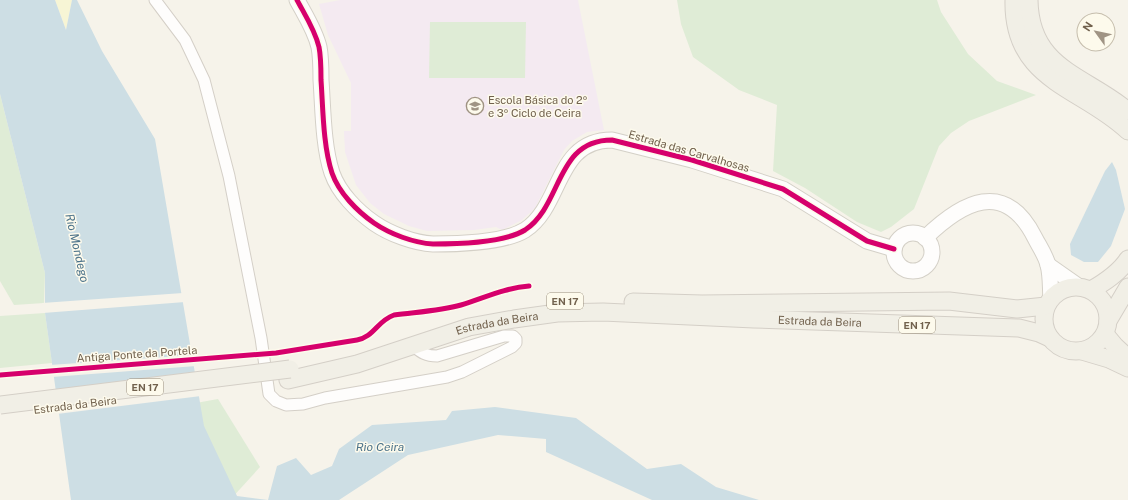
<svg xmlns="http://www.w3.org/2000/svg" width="1128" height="500" font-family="'Public Sans',sans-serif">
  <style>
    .education { fill: #f4eaf1 }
    .green { fill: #dfecd6 }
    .sand { fill: #f7f5d5 }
    .water { fill: #cddee4 }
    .pier { fill: #f6f3ea }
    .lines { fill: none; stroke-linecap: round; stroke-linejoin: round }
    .street-casing { stroke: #d4cfc7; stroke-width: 13 }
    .secondary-casing { stroke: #d4d0c7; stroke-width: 17 }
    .primary-casing { stroke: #d4cfc7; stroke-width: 19 }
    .street { stroke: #fefdfc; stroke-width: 11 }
    .secondary { stroke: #fefdfc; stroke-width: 15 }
    .primary { stroke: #f1efe6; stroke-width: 17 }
    .primary-bridge-casing { stroke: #d4cfc7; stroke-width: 19; stroke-linecap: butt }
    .primary-bridge { stroke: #f1efe6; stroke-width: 17 }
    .cycleway-casing { stroke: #fdfaec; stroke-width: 8 }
    .cycleway { stroke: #d6006c; stroke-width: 5 }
    .labels { text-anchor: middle; stroke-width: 3; stroke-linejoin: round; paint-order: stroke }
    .shield { fill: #fdfaec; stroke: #9b8f7d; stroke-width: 1 }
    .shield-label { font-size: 10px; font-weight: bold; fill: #71614d }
    .poi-label { font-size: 11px; fill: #71614d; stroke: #fdfaec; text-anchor: start }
    .street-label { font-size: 11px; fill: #71614d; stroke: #fdfaec }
    .water-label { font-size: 12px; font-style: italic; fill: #4c738a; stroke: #fdfaec }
  </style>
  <rect width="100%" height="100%" fill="#f6f3ea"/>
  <polygon class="education" points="340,0 578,0 604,130 587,132 572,141 564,150 535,208 522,220 502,230 496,227 474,230 427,231 409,226 384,214 370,203 356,185 345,152 344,131 351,131 351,83 328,35 319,4"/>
  <g class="green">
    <polygon points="677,0 937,0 941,12 968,54 997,81 1036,95 969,121 951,133 939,146 914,209 891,227 881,232 857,222 805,188 773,171 777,105 739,90 693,57 681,24"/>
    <polygon points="430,22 526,22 525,78 429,78"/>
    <polygon points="0,94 45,273 44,303 14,305 0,281"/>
    <polygon points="45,313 52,363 0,368 0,316"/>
    <polygon points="218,399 260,467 230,500 141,413"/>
  </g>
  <polygon class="sand" points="55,0 72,0 66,30"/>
  <g class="water">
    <polygon points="0,0 55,0 66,30 72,0 77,0 102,51 155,139 204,426 237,496 268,500 277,466 296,458 311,475 332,466 339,449 372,425 446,420 452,411 495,407 576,418 647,469 681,464 716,487 759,500 652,500 546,452 546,439 498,435 408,455 339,500 71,500 45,313 45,273 0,94"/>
    <polygon points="1112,162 1116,170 1125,209 1111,246 1098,262 1084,262 1071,255 1070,244 1105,171"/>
  </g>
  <g class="pier">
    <polygon points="183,293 185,302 43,313 42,303"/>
    <polygon points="194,355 196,366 52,377 50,365"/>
    <polygon points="197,375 201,396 57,414 54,392"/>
  </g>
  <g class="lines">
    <defs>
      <path id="street" d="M155,0L185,40L204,80L229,176L261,338L269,394L276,401L286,405L303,404L325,398L447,377L462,372L512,347L516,343V339L513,336H504L437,356C426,356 422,353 413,346"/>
      <g id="secondary">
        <path d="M297,0C305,15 315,30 319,47C321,57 321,69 321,80C323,108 323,146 332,173C339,193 357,211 374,223C390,234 414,243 433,244C458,244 504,243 525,230C563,205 555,140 612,140L692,160L783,189L867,241L894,249"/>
        <circle cx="913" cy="252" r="19"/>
        <path d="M925,238C962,202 1005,178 1035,238C1039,246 1046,256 1048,265C1051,276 1050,288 1051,299"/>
        <polyline points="1048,265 1078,286"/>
      </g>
      <g id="primary">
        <path d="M1014,0C1012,82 1082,87 1128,131"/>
        <path d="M1029,0C1030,69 1085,75 1128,111"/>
        <circle cx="1076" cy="319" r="32"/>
        <path d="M1091,290C1105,282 1119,273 1128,259"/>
        <polyline points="633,302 702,304 949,301 1017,309 1046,306"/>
        <polyline points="1108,321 1128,287"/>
        <polyline points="1105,334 1115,346 1128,358"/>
        <polyline points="1082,351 1109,359 1128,368"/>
        <path id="s1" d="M288,380L357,364L469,327L514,319L557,313L603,312L754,319L1019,328L1039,333L1050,338"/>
      </g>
    </defs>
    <use href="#street" class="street-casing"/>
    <use href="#secondary" class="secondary-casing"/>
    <use href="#primary" class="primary-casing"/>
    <use href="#street" class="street"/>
    <use href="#secondary" class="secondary"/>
    <use href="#primary" class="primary"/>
    <defs>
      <polyline id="primary-bridge" points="0,405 290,369"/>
    </defs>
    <use href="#primary-bridge" class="primary-bridge-casing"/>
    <use href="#primary-bridge" class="primary-bridge"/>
    <defs>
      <g id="cycleway">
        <path d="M297,0C305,15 315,30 319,47C321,57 321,69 321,80C323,108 323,146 332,173C339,193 357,211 374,223C390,234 414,243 433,244C458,244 504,243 525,230C563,205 555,140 612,140L692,160L783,189L867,241L894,249"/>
        <path d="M0,375L276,353L357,340C374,337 377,321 394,315C416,312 440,311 461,305C484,298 505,288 529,286"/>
      </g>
    </defs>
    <use href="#cycleway" class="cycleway-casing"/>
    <use href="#cycleway" class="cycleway"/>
  </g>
  <defs>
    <symbol id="school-ring" viewBox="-11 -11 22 22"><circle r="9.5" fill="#fdfaec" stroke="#a09484" stroke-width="1.5"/><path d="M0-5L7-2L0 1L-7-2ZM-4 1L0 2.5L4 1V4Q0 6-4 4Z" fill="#a09484"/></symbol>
  </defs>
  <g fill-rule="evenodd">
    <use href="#school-ring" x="465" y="96" width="20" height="20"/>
  </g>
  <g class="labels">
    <g class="shield">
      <rect x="547" y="293" width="36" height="16" rx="3"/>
      <rect x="899" y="317" width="36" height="16" rx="3"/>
      <rect x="127" y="379" width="36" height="16" rx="3"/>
    </g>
    <g class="shield-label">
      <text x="565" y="305">EN 17</text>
      <text x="917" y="329">EN 17</text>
      <text x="145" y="391">EN 17</text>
    </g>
    <g class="poi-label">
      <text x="488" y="104">Escola Básica do 2º<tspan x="488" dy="13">e 3º Ciclo de Ceira</tspan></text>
    </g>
    <g class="street-label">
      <text transform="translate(689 151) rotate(16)" y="4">Estrada das Carvalhosas</text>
      <text dy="4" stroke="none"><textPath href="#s1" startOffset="541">Estrada da Beira</textPath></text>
      <text dy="4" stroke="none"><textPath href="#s1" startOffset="217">Estrada da Beira</textPath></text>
      <text transform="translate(137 354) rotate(-4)" y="4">Antiga Ponte da Portela</text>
      <text transform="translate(75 405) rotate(-7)" y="4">Estrada da Beira</text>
    </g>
    <g class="water-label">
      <text transform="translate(77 248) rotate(77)" y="4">Rio Mondego</text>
      <text x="380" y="451">Rio Ceira</text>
    </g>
  </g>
  <g transform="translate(1096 32) rotate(303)"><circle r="19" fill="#fdfaec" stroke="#c5bdac"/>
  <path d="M0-3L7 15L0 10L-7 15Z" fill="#a09484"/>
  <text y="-6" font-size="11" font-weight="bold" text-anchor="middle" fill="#71614d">N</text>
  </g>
</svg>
